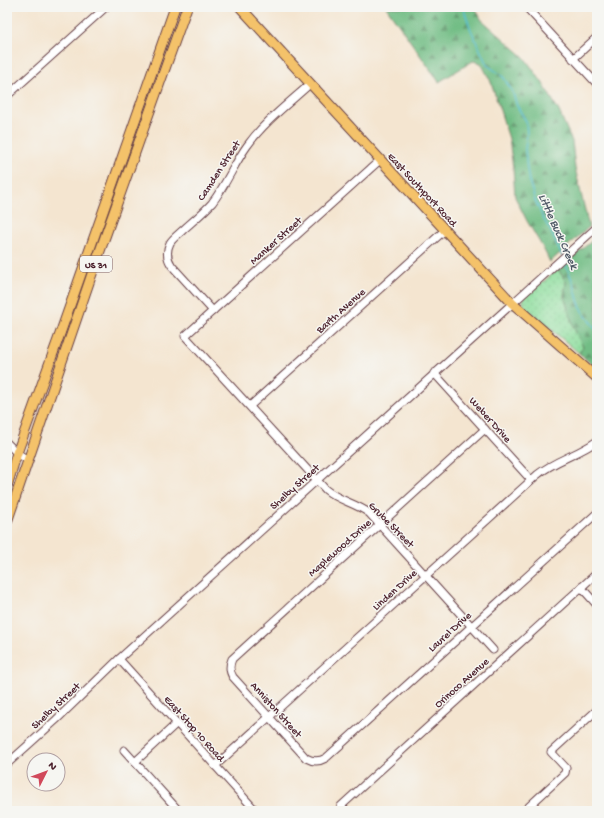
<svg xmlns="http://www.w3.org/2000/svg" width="604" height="818" font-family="'Gochi Hand',sans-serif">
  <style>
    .grass { fill: url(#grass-dots); stroke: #6c7e64 }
    .forest { fill: url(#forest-firs); stroke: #5e6e58 }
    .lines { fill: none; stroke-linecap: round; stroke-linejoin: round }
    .stream { stroke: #53becf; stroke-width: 1.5 }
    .minor-casing { stroke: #643d44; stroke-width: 9 }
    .major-casing { stroke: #643d44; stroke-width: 11 }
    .minor { stroke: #fff; stroke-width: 7 }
    .major { stroke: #f4c26a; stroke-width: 9 }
    .labels { text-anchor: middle; stroke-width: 3; stroke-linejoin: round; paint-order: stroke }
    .shield { fill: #f6f6f2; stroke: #7e6067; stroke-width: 1 }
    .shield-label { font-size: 10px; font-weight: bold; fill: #4a1f2b }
    .street-label { font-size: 11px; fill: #4a1f2b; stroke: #f6f6f2 }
    .water-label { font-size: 12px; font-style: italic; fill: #4d5764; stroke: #f6f6f2 }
  </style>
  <defs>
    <pattern id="grass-dots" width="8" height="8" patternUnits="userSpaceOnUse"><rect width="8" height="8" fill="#8ede9e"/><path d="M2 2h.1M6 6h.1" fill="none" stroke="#7cbe88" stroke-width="1.8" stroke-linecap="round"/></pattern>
    <pattern id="forest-firs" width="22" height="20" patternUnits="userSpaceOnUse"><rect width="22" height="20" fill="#72bd85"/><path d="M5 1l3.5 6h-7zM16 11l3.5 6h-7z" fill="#60996d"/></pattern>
  </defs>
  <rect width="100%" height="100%" fill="#f6f6f2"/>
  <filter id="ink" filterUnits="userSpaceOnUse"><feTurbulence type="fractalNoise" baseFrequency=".025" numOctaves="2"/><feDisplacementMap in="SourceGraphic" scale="8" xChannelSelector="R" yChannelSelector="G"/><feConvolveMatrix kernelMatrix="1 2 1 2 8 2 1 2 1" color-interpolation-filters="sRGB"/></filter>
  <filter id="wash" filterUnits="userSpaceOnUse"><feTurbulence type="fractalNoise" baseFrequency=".012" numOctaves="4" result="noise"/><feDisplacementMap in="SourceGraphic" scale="16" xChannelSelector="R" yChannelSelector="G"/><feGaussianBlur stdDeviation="0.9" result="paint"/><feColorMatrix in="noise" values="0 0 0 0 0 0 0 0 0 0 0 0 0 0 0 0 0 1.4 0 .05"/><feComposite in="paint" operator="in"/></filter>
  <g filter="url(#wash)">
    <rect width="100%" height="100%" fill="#f4e5d0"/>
    <polygon class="grass" points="558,269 566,282 564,296 573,326 583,347 579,353 523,306 523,299"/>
    <g class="forest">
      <polygon points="386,7 475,7 481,19 524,57 542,82 559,111 572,141 575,168 589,227 550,262 543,248 527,221 515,197 513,168 509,139 491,82 481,63 473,61 439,82"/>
      <polygon points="593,240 597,247 597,369 579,353 583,347 573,326 564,296 566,282 558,269"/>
    </g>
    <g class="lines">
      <g class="stream">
        <polyline points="463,7 471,30 487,65 500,74 504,78 513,93 517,106 526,121 527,134 525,149 527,169 529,181 535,200 543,218 551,232 562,256"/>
        <polyline points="564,260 574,285 578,300 582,311 597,331"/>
      </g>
    </g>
  </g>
  <g filter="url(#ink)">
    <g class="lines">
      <defs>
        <g id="minor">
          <polyline points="526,7 597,84"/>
          <polyline points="573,59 597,37"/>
          <polyline points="7,96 106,7"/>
          <path d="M380,160L185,336L326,490C340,501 355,503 369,513L493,650"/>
          <path d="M213,311L172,266C167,259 166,251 170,243C173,238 179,234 183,230C193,221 203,213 212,203C226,185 234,164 247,146C264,122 289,103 310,84"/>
          <polyline points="434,373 531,480"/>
          <polyline points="250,406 445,230"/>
          <path d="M485,429L232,659C229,666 229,671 233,677L306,758C313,762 319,762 326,758L597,513"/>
          <polyline points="7,443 17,453 28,460"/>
          <polyline points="581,587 597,605"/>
          <polyline points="119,659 256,811"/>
          <polyline points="124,750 179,811"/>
          <polyline points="135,762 177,723"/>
          <polyline points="7,764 56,720 119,659 597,227"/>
          <path d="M215,766L537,475C555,460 578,455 597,441"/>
          <polyline points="345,811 341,806 597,573"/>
          <polyline points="524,811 565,773 566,768 551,752 597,710"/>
        </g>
        <g id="major">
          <polyline points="240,7 512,303 597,378"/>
          <polyline points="7,486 17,453 60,334 175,7"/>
          <polyline points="7,522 95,265 187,7"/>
        </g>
      </defs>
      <use href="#minor" class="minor-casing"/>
      <use href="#major" class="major-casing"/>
      <use href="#minor" class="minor"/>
      <use href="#major" class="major"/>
    </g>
  </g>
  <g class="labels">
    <rect class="shield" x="80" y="256" width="32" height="16" rx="3"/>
    <g class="shield-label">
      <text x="96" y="268">US 31</text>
    </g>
    <g class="street-label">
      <text transform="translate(218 170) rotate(-57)" y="4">Camden Street</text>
      <text transform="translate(423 189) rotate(47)" y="4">East Southport Road</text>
      <text transform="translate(275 240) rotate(-42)" y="4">Manker Street</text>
      <text transform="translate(340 310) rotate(-42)" y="4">Barth Avenue</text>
      <text transform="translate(491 419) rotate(48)" y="4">Weber Drive</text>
      <text transform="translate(294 486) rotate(-42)" y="4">Shelby Street</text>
      <text transform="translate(392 524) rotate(45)" y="4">Grube Street</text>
      <text transform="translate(339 547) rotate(-42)" y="4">Maplewood Drive</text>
      <text transform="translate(394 589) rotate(-42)" y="4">Linden Drive</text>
      <text transform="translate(449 631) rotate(-42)" y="4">Laurel Drive</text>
      <text transform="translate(461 682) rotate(-42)" y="4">Orinoco Avenue</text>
      <text transform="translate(55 705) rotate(-43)" y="4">Shelby Street</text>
      <text transform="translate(277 709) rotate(48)" y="4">Anniston Street</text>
      <text transform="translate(195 728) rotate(48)" y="4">East Stop 10 Road</text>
    </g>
    <g class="water-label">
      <text transform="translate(559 231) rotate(66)" y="4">Little Buck Creek</text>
    </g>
  </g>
  <rect width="604" height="818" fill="none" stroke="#f6f6f2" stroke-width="24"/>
  <g transform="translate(46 772) rotate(48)"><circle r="19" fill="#f6f6f2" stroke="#b1a0a2"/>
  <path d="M0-3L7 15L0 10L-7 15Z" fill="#d1495b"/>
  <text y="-6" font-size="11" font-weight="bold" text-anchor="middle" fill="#4a1f2b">N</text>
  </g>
</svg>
